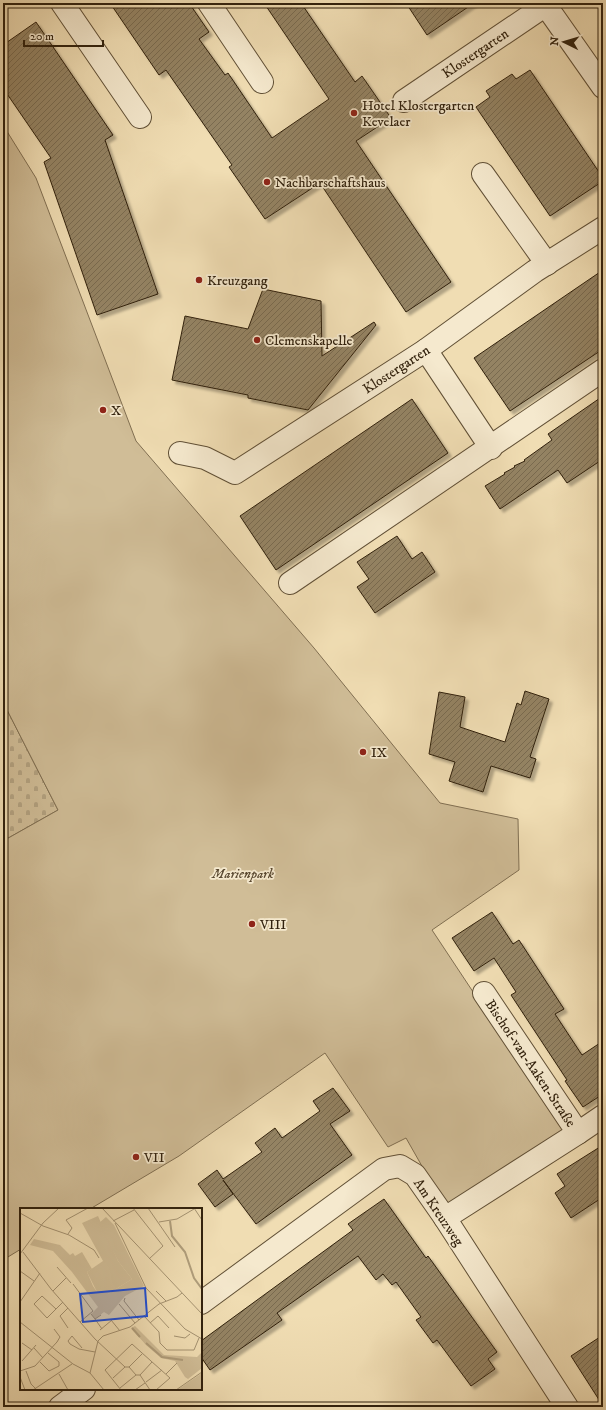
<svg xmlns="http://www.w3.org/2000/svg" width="606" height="1410" font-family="'IM FELL DW Pica',serif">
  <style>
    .cemetery { fill: url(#cemetery-stones); stroke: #806f52 }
    .green { fill: #d0bd97; stroke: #806f52 }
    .building { fill: url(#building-hatch); stroke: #31210d; filter: url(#shadow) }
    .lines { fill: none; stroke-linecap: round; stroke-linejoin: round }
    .minor-casing { stroke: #615036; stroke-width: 24 }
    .minor { stroke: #f5e9ce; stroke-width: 22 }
    .poi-dot { fill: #8f2418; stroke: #f5e9ce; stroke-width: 1.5 }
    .labels { text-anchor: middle; stroke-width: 3.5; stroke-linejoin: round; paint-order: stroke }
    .street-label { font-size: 14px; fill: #31210d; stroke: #f5e9ce }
    .poi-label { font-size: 14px; fill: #31210d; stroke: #f5e9ce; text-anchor: start }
    .park-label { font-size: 14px; font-style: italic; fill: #594830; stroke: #f5e9ce }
    .inset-river { fill: none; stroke: #af9d7b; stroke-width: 2 }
    .inset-road { fill: none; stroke: #a49271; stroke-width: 1 }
    .view { fill: #1d4ed8; fill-opacity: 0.15; stroke: #1d4ed8; stroke-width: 2 }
    .inset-edge { fill: none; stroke: #31210d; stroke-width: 2 }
  </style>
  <defs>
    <pattern id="cemetery-stones" width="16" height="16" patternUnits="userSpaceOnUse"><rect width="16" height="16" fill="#d0bd97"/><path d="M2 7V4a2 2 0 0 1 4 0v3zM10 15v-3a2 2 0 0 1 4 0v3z" fill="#b3a281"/></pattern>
    <pattern id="building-hatch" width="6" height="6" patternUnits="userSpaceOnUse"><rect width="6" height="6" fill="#948363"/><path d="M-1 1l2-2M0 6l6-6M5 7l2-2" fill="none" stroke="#796b50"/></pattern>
    <filter id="shadow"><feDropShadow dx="3.5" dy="3.5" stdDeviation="1" flood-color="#0004"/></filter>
  </defs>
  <rect width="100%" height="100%" fill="#f0ddb3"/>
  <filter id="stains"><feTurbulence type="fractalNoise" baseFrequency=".005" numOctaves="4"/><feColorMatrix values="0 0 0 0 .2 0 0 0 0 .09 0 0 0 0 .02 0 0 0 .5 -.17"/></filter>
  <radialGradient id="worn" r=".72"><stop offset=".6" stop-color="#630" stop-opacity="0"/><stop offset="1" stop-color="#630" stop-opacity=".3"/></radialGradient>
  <polygon class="cemetery" points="3,702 58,810 3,841"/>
  <polygon class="green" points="3,125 36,178 136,441 314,648 440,803 518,819 519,870 432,930 566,1132 448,1212 406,1138 388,1147 325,1053 179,1156 90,1209 21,1209 21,1249 3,1260 3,841 58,810 3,702"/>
  <g class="building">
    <polygon points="110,3 189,3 209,32 199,39 225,75 228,73 272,138 329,99 264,3 301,3 355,82 362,76 391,118 356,141 451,282 406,312 320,183 265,219 229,167 232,165 166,70 159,75"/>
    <polygon points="406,3 474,3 427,35"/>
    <polygon points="36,22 113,135 105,140 158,294 97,315 44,162 51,158 3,88 3,45"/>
    <polygon points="530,70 603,178 603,181 550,216 476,107 490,97 486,91 512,74 516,79"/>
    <polygon points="603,270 603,349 510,411 474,358"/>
    <polygon points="263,289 321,301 322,356 374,322 376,325 308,410 248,398 248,395 172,380 185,316 248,329"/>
    <polygon points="603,396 603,459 567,483 558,470 500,509 485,486 505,474 504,473 515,467 514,466 525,461 524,460 552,440 548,434"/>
    <polygon points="412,399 448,453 276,570 240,516"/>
    <polygon points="397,536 412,559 422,552 435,572 375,613 357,587 369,579 357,562"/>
    <polygon points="525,691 549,699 530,757 536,759 530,778 491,766 483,792 449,781 455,762 429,754 439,692 465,697 460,727 505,742 517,703 521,705"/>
    <polygon points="492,912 513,944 519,940 564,1009 555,1014 582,1055 603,1041 603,1094 583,1107 565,1081 567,1080 511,995 516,992 494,958 474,971 452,938"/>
    <polygon points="333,1088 350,1111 330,1124 352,1155 256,1224 223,1180 233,1194 215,1207 198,1184 217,1170 223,1179 262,1152 255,1143 275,1128 282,1138 320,1111 313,1101"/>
    <polygon points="603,1145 603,1197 571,1218 555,1193 565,1186 557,1174"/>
    <polygon points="384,1199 426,1258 428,1256 497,1352 488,1359 495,1369 471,1386 437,1340 433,1343 416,1320 421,1317 396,1282 392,1285 383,1274 376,1280 358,1256 277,1313 282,1320 210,1370 201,1357 201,1341 353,1230 348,1224"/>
    <polygon points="603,1335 603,1406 571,1356"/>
  </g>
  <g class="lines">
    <defs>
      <g id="minor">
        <polyline points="62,3 140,117"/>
        <polyline points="209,3 262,82"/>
        <polyline points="544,3 603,87"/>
        <polyline points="404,101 546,5"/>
        <polyline points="483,174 547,264"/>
        <polyline points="426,350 491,448"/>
        <polyline points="180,453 205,458 235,473 426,350 535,271 603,228"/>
        <polyline points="290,583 603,370"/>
        <polyline points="578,1133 603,1116"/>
        <polyline points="445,1218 578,1133 484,993"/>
        <polyline points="201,1303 384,1169 400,1166 415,1175 445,1218 567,1407"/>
        <polyline points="60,1407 84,1389"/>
      </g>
    </defs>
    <use href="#minor" class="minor-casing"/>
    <use href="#minor" class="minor"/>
  </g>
  <g class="poi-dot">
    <circle cx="354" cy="113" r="4"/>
    <circle cx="267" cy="182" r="4"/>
    <circle cx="199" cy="280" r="4"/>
    <circle cx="257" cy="340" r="4"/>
    <circle cx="103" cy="410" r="4"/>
    <circle cx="363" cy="752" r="4"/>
    <circle cx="252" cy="924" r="4"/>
    <circle cx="136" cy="1157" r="4"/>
  </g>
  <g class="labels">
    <g class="street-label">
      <text transform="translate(475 53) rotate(-34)" y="5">Klostergarten</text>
      <text transform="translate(396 369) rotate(-33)" y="5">Klostergarten</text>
      <text transform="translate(531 1063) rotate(56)" y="5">Bischof-van-Aaken-Straße</text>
      <text transform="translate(439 1212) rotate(56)" y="5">Am Kreuzweg</text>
    </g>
    <g class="poi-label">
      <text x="362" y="110">Hotel Klostergarten<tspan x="362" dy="16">Kevelaer</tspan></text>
      <text x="275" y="187">Nachbarschaftshaus</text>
      <text x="207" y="285">Kreuzgang</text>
      <text x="265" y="345">Clemenskapelle</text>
      <text x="111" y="415">X</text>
      <text x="371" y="757">IX</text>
      <text x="260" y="929">VIII</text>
      <text x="144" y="1162">VII</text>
    </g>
    <g class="park-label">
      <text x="243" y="878">Marienpark</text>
    </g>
  </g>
  <g transform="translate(20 1208)">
    <rect width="182" height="182" fill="#f0ddb3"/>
    <path d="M182,165V182H157Z" fill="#d0bd97"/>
    <path d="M78,8L98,53L112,71L88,86L77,84L67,64L83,53L62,15Z" fill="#d0bd97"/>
    <path d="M86,9L94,17L124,78L105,88L89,107L84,104L75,111L71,106L78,99L52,64L33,43L10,37L14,31L40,37L50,47L53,45L55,48L62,44L72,61L67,64L73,78L77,84L84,80L88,86L112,71L98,53L79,15ZM115,118L144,147L177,149L182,144V160L168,171L165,169L155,153L141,150L126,137L111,120Z" fill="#d0bd97"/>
    <path class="inset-river" d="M150,13L152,28L165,44L174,70L182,81M112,120L120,129M126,135L142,149L163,152"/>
    <path class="inset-road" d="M82,0L182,106M113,0L143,38L129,51M128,0L155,39M174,0L182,12M0,5L23,18L49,27L74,42L79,50M93,13L114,2M139,14L157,11L174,1M95,15L126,80L165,121L182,131M48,26L52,20L46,12L68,0M3,44L31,81L75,131L105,159H109L116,167H120L130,182M0,46L23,15L39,0M37,59L51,75M0,63L14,73M53,76L73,103L60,114M33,83L46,70M136,83L146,93M105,90L104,93L119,112M0,94L20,65M99,96L115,115M36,101L22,88L14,96L27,110L43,94M71,106L75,111L81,107M124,108L139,124L140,135L147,142H174L179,130M75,111L82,121M91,112L100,123M0,114L53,156L70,165L84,182M130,115L138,108L149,120M48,120L40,108L48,100M80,122L92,112M154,128L165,130L170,126M2,135L12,142M14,140L23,150M62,140L52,128L48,133L50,136L59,141L75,144M2,153L16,137M20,154L29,163L39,158V154L28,145M109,159L122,146M0,163L15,158L37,134L40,129L34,121M6,163L11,176L17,182M70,165L78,133L83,128L110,119L139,96L157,89L162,85M39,166L48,182M146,166L157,155M120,167L132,154M0,169L5,182M93,170L105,159M126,174L142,162M100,180L116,167M13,182L52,156M101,182L85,162L112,136L150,170L136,182M115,182L125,175M156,182L182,164"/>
    <path class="view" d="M125,80L127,108L63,114L60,86Z"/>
    <rect width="182" height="182" class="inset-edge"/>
  </g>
  <rect width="606" height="1410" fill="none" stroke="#f0ddb3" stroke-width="16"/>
  <rect x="4" y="4" width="598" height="1402" fill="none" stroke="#31210d" stroke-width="2"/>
  <rect x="8" y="8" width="590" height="1394" fill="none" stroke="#31210d"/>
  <g transform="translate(564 42) rotate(275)" stroke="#f5e9ce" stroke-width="3" paint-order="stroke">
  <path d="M0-3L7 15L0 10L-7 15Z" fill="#31210d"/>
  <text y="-6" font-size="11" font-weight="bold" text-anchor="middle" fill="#31210d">N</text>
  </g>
  <path d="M24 40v6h79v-6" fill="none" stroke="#31210d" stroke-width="2"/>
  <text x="30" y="40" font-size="12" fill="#31210d" stroke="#f5e9ce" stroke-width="3" paint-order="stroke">20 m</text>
  <rect width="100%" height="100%" filter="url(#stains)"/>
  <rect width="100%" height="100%" fill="url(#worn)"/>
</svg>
